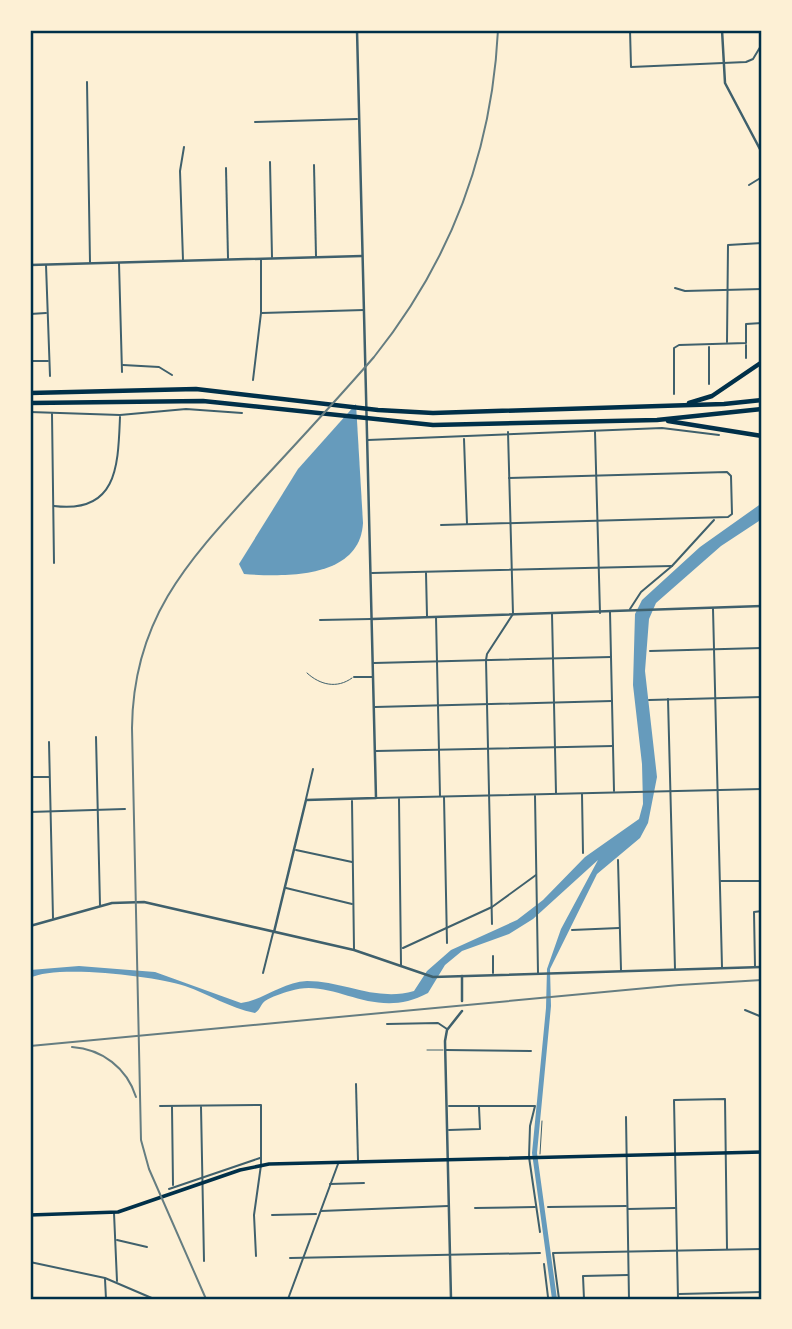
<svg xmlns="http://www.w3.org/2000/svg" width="792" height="1329" font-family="'Roboto Condensed',sans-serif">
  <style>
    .water { fill: #669bbc }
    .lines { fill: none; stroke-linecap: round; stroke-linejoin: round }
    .service { stroke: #3f606c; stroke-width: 1 }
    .minor { stroke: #3f606c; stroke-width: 2 }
    .tertiary { stroke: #3f606c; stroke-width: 2.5 }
    .primary { stroke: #003049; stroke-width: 3.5 }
    .motorway { stroke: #003049; stroke-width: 4.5 }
    .rail { stroke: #657d81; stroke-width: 2 }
    .neatline { fill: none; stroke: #003049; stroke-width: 2.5 }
  </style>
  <rect width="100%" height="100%" fill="#fdf0d5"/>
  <g class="water">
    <path d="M356,404L363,523C360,579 285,577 244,574L239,564L298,469Z"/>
    <path d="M762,503V519L721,546L656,603L649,619L645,671L657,777L648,823L640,838L597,874L550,969L551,1006L537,1153L557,1299H552L532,1153L546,1008L547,969L561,929L598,860L533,919L509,934L462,951L445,965L428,993C373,1023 334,976 290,991C283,993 271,997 265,1001C260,1005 261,1009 255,1013C229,1008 209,994 185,986C156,976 55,964 30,978V970L79,966L155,972L241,1003C264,1000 282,982 307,981C344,981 376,1002 414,991L427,971L451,950L517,920L543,900L585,857L639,819L643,804L642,764L633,685L635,614L642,600L700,547Z"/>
  </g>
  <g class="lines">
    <g class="service">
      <path d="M307,673C320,685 337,689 352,678"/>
      <polyline points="427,1050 443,1050"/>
      <polyline points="540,1154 542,1121"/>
    </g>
    <g class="minor">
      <polyline points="630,30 631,67 746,62 753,59 762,44"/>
      <polyline points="676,30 721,30"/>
      <polyline points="87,82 90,262"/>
      <polyline points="255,122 357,119"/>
      <polyline points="270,162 272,257"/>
      <polyline points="314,165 316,256"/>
      <polyline points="226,168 228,258"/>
      <polyline points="749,185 762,177"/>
      <polyline points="183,260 180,171 184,147"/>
      <polyline points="119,263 122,372"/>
      <polyline points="46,265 50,376"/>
      <polyline points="675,288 685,291 762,289"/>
      <polyline points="262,313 364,310"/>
      <polyline points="30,314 46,313"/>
      <polyline points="727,342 728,245 762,243"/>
      <polyline points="746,345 746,358"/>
      <polyline points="30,361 48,361"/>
      <polyline points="123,365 159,367 172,375"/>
      <polyline points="253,380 261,313 261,259"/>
      <polyline points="709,384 709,347"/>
      <polyline points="674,394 674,348 679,345 746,343 746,324 762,323"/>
      <polyline points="30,412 120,415 186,409 242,413"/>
      <polyline points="52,414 54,563"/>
      <polyline points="595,432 600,613"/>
      <polyline points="464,439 467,524"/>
      <polyline points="368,440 662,428 719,435"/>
      <path d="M54,506C118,514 118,465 120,417"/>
      <polyline points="441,525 728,517 732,514 731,476 727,472 509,478"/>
      <polyline points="372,573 672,566"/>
      <polyline points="426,573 427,616"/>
      <polyline points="630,609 641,592 672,566 714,520"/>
      <polyline points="713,609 722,967"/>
      <polyline points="610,612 614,791"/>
      <polyline points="552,614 556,793"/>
      <polyline points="436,617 440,796"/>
      <polyline points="320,620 371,619"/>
      <polyline points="650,651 762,648"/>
      <polyline points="374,663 611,657"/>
      <polyline points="354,677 372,677"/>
      <polyline points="668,699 675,969"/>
      <polyline points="649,700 762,697"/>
      <polyline points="375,707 612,701"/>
      <polyline points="96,737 100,905"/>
      <polyline points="49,742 53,918"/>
      <polyline points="376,751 613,746"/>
      <polyline points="30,777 49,777"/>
      <polyline points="582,794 583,853"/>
      <polyline points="535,796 538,973"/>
      <polyline points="444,797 447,943"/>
      <polyline points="376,798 762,789"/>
      <polyline points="306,799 313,769"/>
      <polyline points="399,799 401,965"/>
      <polyline points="352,801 354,949"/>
      <polyline points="30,812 125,809"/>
      <polyline points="296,850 352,862"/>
      <polyline points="618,860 621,970"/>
      <polyline points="721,881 762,881"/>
      <polyline points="286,888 352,904"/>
      <polyline points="492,924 486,660 487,654 513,614 508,432"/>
      <polyline points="572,930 619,928"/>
      <polyline points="403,948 492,907 536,875"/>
      <polyline points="493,956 493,973"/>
      <polyline points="755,967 754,912 762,911"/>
      <polyline points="263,973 273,933"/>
      <polyline points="745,1010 762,1017"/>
      <polyline points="387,1024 438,1023 447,1029"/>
      <polyline points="446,1050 531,1051"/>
      <polyline points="356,1084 358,1160"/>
      <polyline points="160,1106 261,1105 261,1165 254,1215 256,1256"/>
      <polyline points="449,1106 535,1106 530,1126 529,1157 540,1232"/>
      <polyline points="172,1107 173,1185"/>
      <polyline points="201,1107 204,1261"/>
      <polyline points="626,1117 629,1299"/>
      <polyline points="449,1130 480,1129 479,1107"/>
      <polyline points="330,1184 364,1183"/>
      <polyline points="169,1189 260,1158"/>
      <polyline points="548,1207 626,1206"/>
      <polyline points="475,1208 535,1207"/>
      <polyline points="628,1209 675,1208"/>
      <polyline points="321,1211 448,1206"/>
      <polyline points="114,1213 117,1281"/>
      <polyline points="272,1215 316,1214"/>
      <polyline points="117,1240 147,1247"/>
      <polyline points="290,1258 540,1253"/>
      <polyline points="30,1262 105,1278 154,1299"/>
      <polyline points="544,1264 548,1297"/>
      <polyline points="105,1279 106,1299"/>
      <polyline points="679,1294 762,1292"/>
      <polyline points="288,1299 338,1164"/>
      <polyline points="499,1299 548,1298"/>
      <polyline points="559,1299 553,1253 762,1249"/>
      <polyline points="584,1299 583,1276 628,1275"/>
      <polyline points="678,1299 674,1100 725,1099 727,1249"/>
    </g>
    <g class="tertiary">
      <polyline points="722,30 725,83 762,153"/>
      <polyline points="30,265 362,256"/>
      <polyline points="372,619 762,606"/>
      <polyline points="30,926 112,903 144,902 354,950 433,977 762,967"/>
      <polyline points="274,932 306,800 376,798 357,30"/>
      <polyline points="462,976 462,1001"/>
      <polyline points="451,1299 445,1041 447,1030 462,1011"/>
    </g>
    <polyline class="primary" points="30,1215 118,1212 240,1170 269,1164 762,1152"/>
    <g class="motorway">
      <polyline points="30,393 196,389 378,410 433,413 724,404 762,400"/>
      <polyline points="30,403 203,401 433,425 657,420 762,409"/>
      <polyline points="689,403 712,396 762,362"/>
      <polyline points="668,421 762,436"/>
    </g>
    <g class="rail">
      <polyline points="30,1046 679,985 762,980"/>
      <path d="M72,1047C102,1049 127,1068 136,1097"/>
      <path d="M206,1299L149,1169L141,1140L132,728C133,620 186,563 255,488C295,445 335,402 374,357C450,262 492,152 498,30"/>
    </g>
  </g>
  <rect width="792" height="1329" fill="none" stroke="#fdf0d5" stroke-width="63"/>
  <rect x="32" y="32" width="728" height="1266" class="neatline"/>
</svg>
